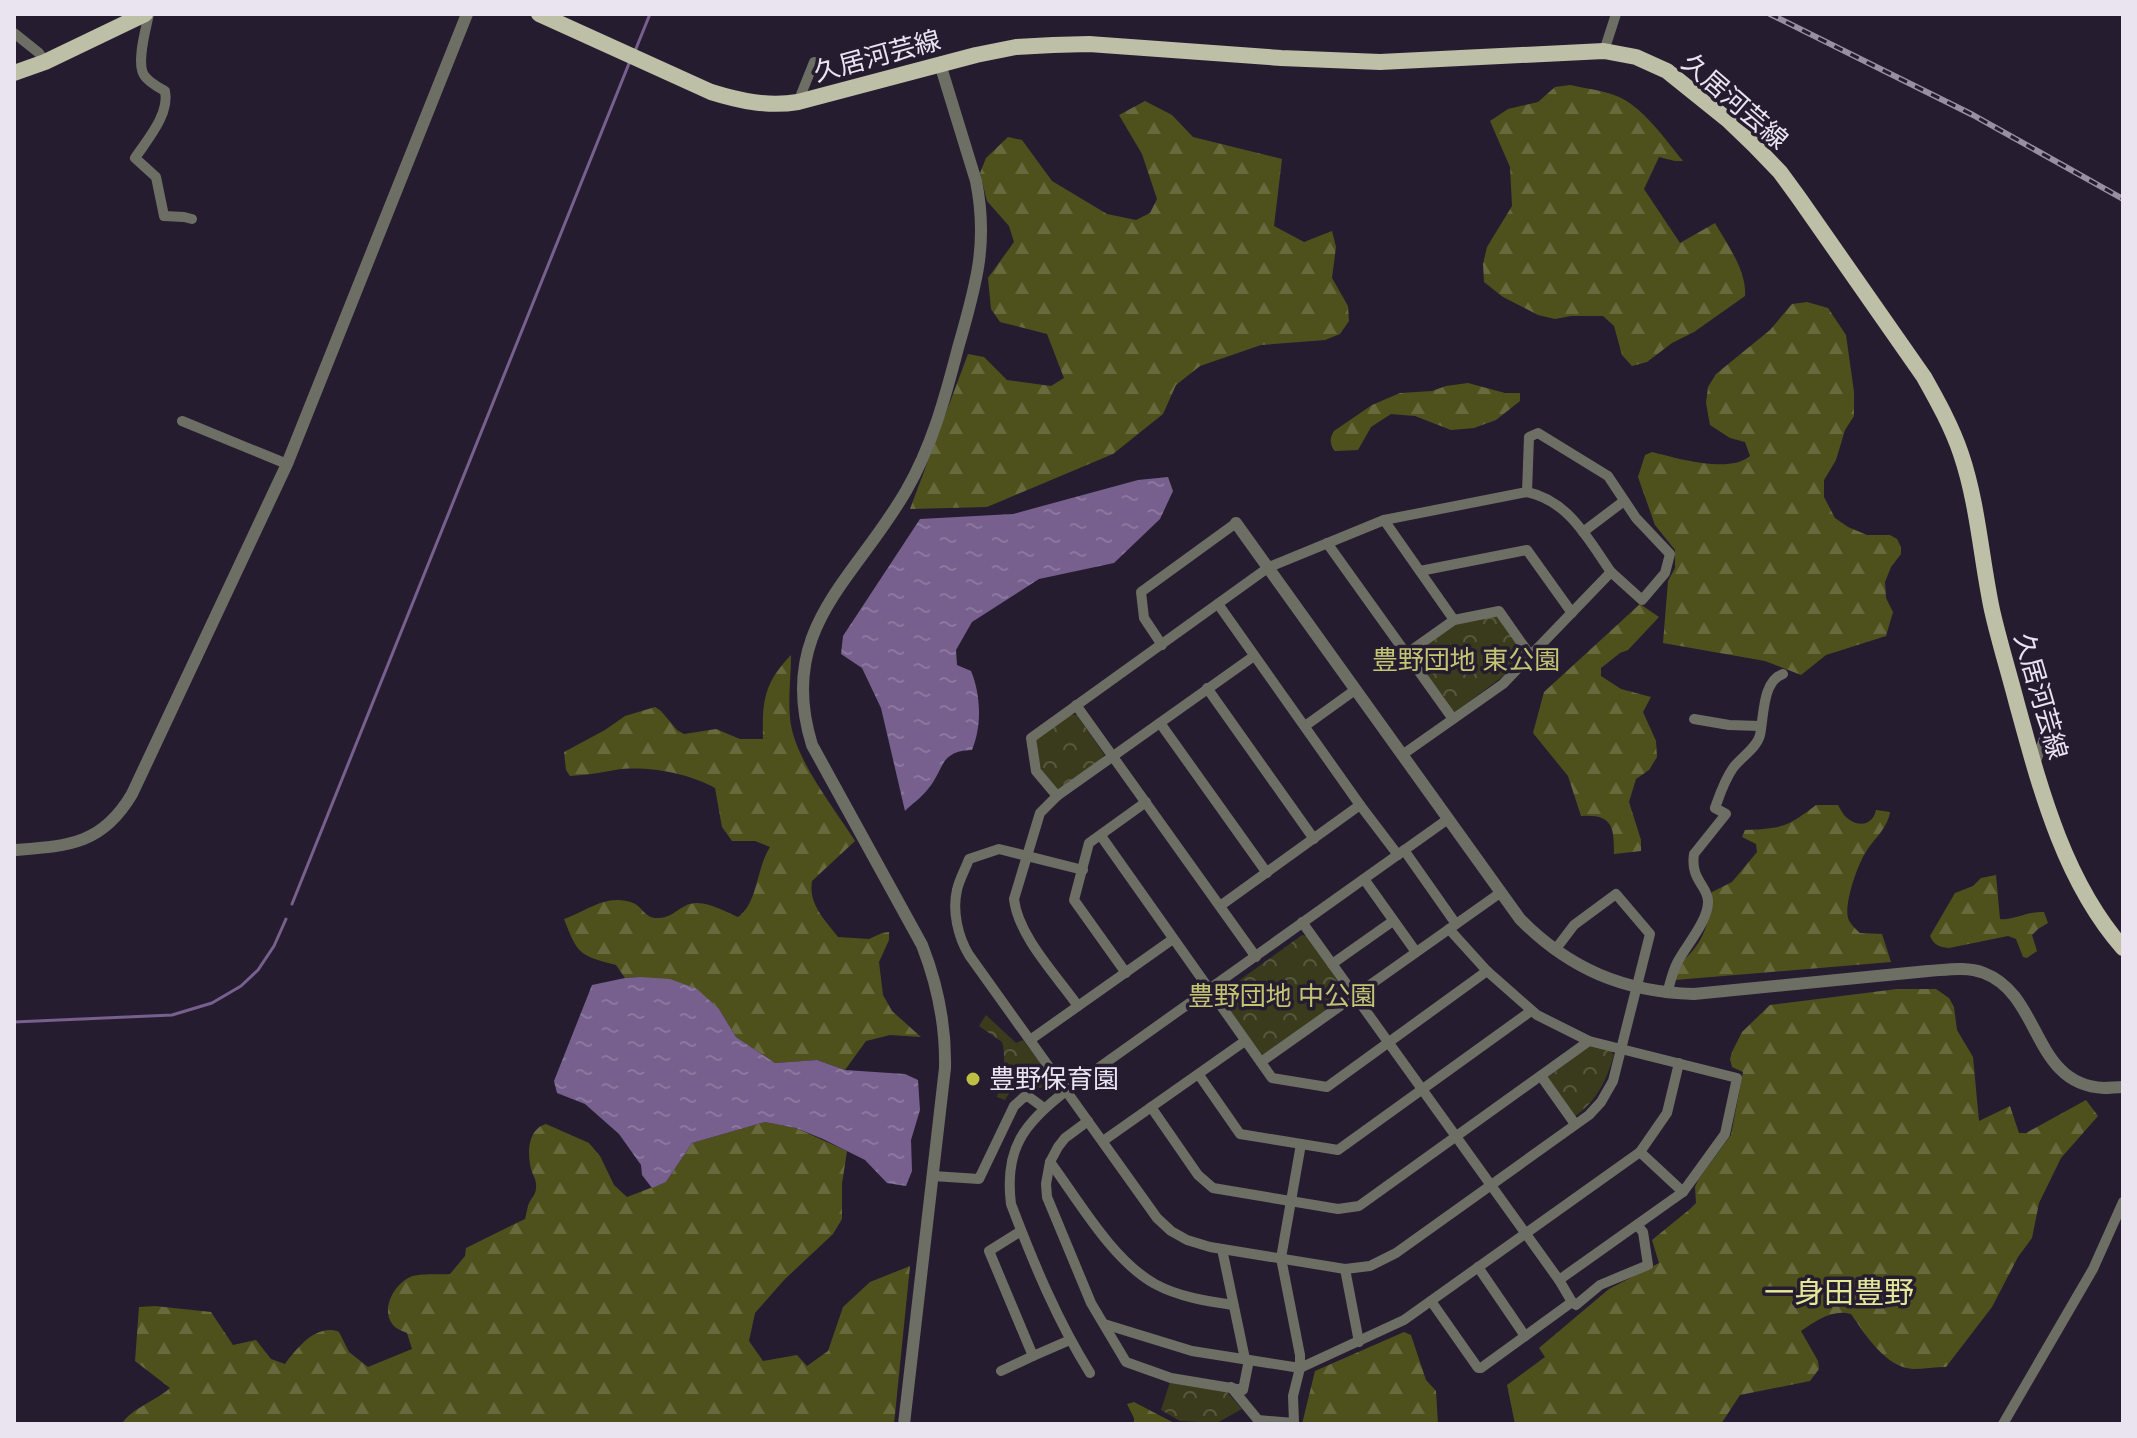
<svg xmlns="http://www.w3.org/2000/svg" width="2137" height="1438" font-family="'Nunito Sans','Noto Sans JP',sans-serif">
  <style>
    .forest { fill: url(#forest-firs) }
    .park { fill: url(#park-crowns) }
    .water { fill: url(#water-ripples) }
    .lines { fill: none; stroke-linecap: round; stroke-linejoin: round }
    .stream { stroke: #77608d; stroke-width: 3 }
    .minor { stroke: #6e6f64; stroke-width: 10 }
    .tertiary { stroke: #6e6f64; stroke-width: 12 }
    .primary { stroke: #bdbfa7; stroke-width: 16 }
    .rail-casing { stroke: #9790a0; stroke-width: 6 }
    .rail { stroke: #261c30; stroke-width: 3; stroke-dasharray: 9; stroke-linecap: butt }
    .poi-dot { fill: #bcbf44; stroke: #261c30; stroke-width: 3 }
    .labels { text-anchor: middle; stroke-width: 7; stroke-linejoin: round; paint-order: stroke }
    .street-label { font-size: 26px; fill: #eae4f1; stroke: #261c30 }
    .park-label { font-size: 26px; fill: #c2c574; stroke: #261c30 }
    .poi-label { font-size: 26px; fill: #eae4f1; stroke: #261c30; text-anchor: start }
    .quarter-label { font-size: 30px; fill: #e3e798; stroke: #261c30 }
  </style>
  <defs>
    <pattern id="forest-firs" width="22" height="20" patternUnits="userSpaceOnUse" patternTransform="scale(2)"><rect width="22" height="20" fill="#4f511c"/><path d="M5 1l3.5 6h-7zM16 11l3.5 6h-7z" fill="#686a3d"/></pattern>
    <pattern id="park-crowns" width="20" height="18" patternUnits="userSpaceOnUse" patternTransform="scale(2)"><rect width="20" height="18" fill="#393b1c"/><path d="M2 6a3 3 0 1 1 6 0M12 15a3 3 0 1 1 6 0" fill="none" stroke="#56573d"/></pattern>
    <pattern id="water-ripples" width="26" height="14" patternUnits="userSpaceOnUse" patternTransform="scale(2)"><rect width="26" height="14" fill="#77608d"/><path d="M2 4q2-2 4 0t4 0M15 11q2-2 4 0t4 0" fill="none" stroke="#8a779e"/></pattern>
  </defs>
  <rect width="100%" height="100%" fill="#261c30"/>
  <g class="forest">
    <path d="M1570,85C1584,88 1600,90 1614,95C1641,104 1665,139 1683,161H1675L1659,157L1644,189L1680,243L1715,223C1727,244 1747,271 1745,296L1694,332L1672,343L1647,362L1632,366L1622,355L1614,326L1603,316H1571L1555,319L1538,315L1503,297L1484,282L1483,264L1487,247L1512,206L1510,167L1490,121L1508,109L1538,102L1555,87Z"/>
    <polygon points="1145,101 1172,115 1193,137 1282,159 1274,226 1304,242 1332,231 1336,247 1332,278 1348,306 1349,321 1340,334 1325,340 1261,345 1200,366 1176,385 1163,414 1113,454 987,507 910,509 968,354 984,357 1007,380 1051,386 1064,378 1047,334 1000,322 991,309 988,278 1014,242 1009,226 987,201 980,173 986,158 1008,137 1022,140 1052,181 1107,214 1136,220 1150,213 1157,199 1142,154 1119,115"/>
    <path d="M1807,302L1828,308L1846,335L1854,392V416L1845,430L1836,460L1824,480V497L1835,518L1848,527L1867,535H1890L1897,539L1901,547V554L1891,567L1885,582L1886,598L1893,612L1886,636L1826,655L1801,675L1765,661L1663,643L1668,581L1675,568V550L1655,525L1638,477L1645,455L1652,452C1676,458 1730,474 1750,456L1745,442L1730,438L1710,425L1706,403L1708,387L1716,374L1770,330L1792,304Z"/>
    <path d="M1468,383L1505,393H1520V401L1496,420L1474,428L1451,430L1415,416L1391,414L1371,427L1358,450L1335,451C1330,444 1329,439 1334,431L1372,405L1400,393L1432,391L1446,386Z"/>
    <path d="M1640,604L1659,617L1628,650L1620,653L1601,668V676L1621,689L1651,697L1643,712L1656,741L1657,757L1649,770L1636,779L1629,802L1641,840V851L1614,854C1614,827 1613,814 1581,816L1568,776L1533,733L1544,692Z"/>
    <path d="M791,655C791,676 788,698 790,718C793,757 834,808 855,841L812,881C808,904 825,920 838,937L869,939L882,933L889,932V940L879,962L883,995L892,1011L921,1037L890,1035L866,1041L845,1070L817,1060L775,1063L736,1037L719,1009L640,977L625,978L616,965C579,955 578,955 564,919C588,911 606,893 633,903C643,907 645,919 658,918C670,918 675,911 685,906C701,897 723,911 738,917C758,903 756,869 770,847L755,841H732L722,827L715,788C689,773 644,765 615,770C599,773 586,775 570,776L566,770L564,752L605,730L625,716L655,707L661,711L677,730L684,734L716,729L740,739H763C762,701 764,683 791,655Z"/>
    <path d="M1816,805H1838C1841,810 1843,815 1847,818C1859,828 1873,825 1876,810L1890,812C1888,827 1875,838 1867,850C1858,863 1844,903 1848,918C1850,924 1855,928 1860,933L1882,934L1891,962L1675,980L1678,965C1690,956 1703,940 1707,923C1709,910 1705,908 1712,892L1732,882L1757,852L1756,844L1742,837L1745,830C1783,828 1786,828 1816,805Z"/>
    <path d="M1996,875L2000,919C2013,921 2028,911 2044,912L2048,923L2038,929L2032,935L2037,951L2027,958L2023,957L2016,939L2008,936L1949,948C1939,947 1934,945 1930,936L1955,893L1973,886L1981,878Z"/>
    <path d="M1897,989H1936L1949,998L1954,1007L1957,1030L1973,1057L1979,1121L2010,1106L2019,1133H2026L2086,1100L2098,1116L2061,1158L2039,1203L2032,1238L2018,1257L1992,1307L1946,1367C1935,1367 1924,1369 1913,1369C1885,1367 1865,1334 1851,1314C1832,1309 1816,1321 1801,1331L1818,1361L1819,1369L1810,1381L1740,1395L1721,1424H1515L1507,1385L1545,1357L1539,1348L1609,1289L1659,1263L1652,1240L1690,1209L1696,1203L1695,1187L1698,1180L1731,1135L1743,1072L1732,1067L1730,1059L1732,1052L1742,1032L1770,1005Z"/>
    <path d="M765,1122L796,1128L847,1151L842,1184V1219L833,1234L784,1280L755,1313L749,1341L763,1361L797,1355L807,1366L828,1351L843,1307L870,1282L910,1266L894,1424H122C129,1410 157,1400 170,1388L135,1361L139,1307L155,1306L211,1312L233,1345L256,1340L271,1359L285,1364C297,1348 317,1323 339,1332L349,1352L368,1367L412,1349L407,1333C403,1331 399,1330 395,1327C379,1312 393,1285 410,1277C420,1273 438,1275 450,1274L465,1256L466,1248L525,1219C526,1215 527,1210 528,1206C530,1199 536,1195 536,1188C537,1180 533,1176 531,1169C527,1152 528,1129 546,1124L589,1143L600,1156L614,1185L627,1197L666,1182L692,1143Z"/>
    <polygon points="1404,1332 1411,1335 1426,1380 1436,1391 1438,1424 1302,1424 1315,1371"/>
    <polygon points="1134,1402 1176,1424 1134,1424 1134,1418 1127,1404"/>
  </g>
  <g class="park">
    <polygon points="1495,616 1498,617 1522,652 1523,656 1502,677 1455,712 1451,711 1415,658 1415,653 1456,624"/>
    <polygon points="1071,714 1077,715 1104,754 1103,758 1059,789 1056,789 1041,769 1035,741"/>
    <polygon points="1302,935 1307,936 1347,992 1346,996 1266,1055 1260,1054 1220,997 1222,993"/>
    <path d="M986,1015L1016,1043L1023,1040L1052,1078L1047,1087L1039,1088L1029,1079C1015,1081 1012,1089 1005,1100L997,1097C1002,1079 1007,1060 1002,1042L979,1026Z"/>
    <path d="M1590,1046L1610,1050L1614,1055C1606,1081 1597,1101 1574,1117L1546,1078Z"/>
    <polygon points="1170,1382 1221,1389 1228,1393 1242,1409 1217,1423 1180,1421 1161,1410"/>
  </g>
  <g class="water">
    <path d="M1168,477L1173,491L1160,519L1114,563L1039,579L972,622L956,650L957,665L971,671C981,695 982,726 972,750C939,751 945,769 928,789C922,797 912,804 905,811L881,708L862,668L841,654L843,636L920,519L1013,514L1138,480Z"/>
    <polygon points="640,977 670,979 697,989 719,1009 736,1037 775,1063 817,1060 845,1070 905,1074 918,1080 920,1110 911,1140 912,1171 906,1186 887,1183 865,1160 823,1139 796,1128 765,1122 692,1143 666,1182 652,1188 642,1175 641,1165 619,1134 585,1104 557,1093 554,1081 592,985 625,978"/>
  </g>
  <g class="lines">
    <g class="stream">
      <polyline points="635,51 650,14"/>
      <polyline points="292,904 630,61"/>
      <polyline points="14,1022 172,1015 212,1003 241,986 258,970 274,946 286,919"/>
    </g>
    <g class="minor">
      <path d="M149,14C146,28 136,63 144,75C148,82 158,87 165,91C170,114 147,140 135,158L156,177L164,216L184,217L192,219"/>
      <polyline points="14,33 39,53 45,62"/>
      <polyline points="1604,51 1616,14"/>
      <polyline points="798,102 814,62"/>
      <polyline points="182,421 287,464"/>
      <path d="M1527,492C1569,501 1588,539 1611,572"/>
      <polyline points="1384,520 1454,620"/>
      <polyline points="1583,532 1624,501"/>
      <polyline points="1327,543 1453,719"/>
      <polyline points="1420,571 1527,550 1572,613"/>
      <polyline points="1218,604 1360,805 1398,855"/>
      <polyline points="1162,645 1144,618 1141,592 1236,523"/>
      <polyline points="1406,654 1454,620 1499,611 1530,655"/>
      <polyline points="1207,688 1314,839"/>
      <polyline points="1076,705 1256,957"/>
      <polyline points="1694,719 1729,725 1760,726"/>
      <polyline points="1160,723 1267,873"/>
      <polyline points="1305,726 1355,690"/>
      <polyline points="2035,764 2051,719"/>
      <polyline points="1057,796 1036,771 1031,738 1269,567 1384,520 1527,492 1529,437 1538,433 1608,476 1636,518 1670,554 1665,573 1642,600 1611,572 1503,684 1402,755"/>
      <polyline points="1101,836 1272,1078 1327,1087 1487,971"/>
      <polyline points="1404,850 1456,924"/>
      <path d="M1083,870L999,849L969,859C965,870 959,880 957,890C952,911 958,937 969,955L1157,1218L1171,1231L1187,1240L1210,1247L1345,1269L1370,1266L1396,1253L1589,1115L1601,1102L1613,1081L1650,934L1616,894L1574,925L1555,950"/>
      <polyline points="1364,879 1416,952"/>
      <polyline points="1220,906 1360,805"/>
      <polyline points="1302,922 1559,1280 1572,1302"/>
      <polyline points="1449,929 1487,971 1537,1015 1589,1041 1737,1078 1725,1134 1683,1192 1559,1280"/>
      <polyline points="1332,964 1393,921"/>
      <polyline points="1126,973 1074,900 1089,843 1146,802"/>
      <path d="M1667,993C1670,984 1672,973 1677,963C1685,947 1709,920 1708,901C1708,886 1690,880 1694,854L1726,814L1715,808C1720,794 1724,781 1733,768C1740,758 1757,748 1760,735C1764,717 1762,681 1783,674"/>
      <path d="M1078,1006C1057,976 1018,936 1014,899L1040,813L1057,796L1254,656"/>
      <polyline points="1030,1040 1173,939"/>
      <polyline points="1261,1062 1500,893"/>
      <polyline points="1199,1075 1240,1134 1338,1150 1531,1011"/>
      <polyline points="1541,1076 1575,1124"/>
      <polyline points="1151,1107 1198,1175 1213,1188 1338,1209 1359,1206 1589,1041"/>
      <polyline points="1088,1121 1065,1138 1058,1147 1050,1162 1046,1184 1047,1197 1091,1303 1126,1362 1171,1378 1243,1390 1249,1360"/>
      <polyline points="1103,1141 1245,1041"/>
      <polyline points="1640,1152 1683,1192"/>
      <path d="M1050,1162C1079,1201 1112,1260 1155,1284C1179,1297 1206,1301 1233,1305"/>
      <polyline points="933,1176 979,1179 1014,1106 1024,1097 1029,1097 1044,1108"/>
      <polyline points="1021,1231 989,1251 1033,1356 1070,1340"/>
      <polyline points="1222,1249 1245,1359"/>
      <polyline points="1478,1267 1525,1336"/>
      <polyline points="1345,1269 1359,1342"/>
      <polyline points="1431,1301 1478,1368 1481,1368 1572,1302 1576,1305 1600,1285 1648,1265 1643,1232 1637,1225"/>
      <polyline points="1104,1324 1192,1351 1300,1368 1404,1320 1640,1152 1667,1113 1679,1063"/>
      <polyline points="1001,1371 1033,1356"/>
      <path d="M1090,1373C1057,1320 1033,1262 1011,1204C1004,1149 1024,1123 1066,1091L1448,819"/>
      <polyline points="1231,1387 1258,1420 1294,1423 1293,1396 1300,1368 1300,1355 1281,1258 1301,1144"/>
      <polyline points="2003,1424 2093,1269 2123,1202"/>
    </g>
    <g class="tertiary">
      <path d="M1236,523L1520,919C1569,969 1624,992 1694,994L1928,971C1946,970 1966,966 1984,973C2042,995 2032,1085 2104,1088C2110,1088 2117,1087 2123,1087"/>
      <path d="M14,850C68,846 102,845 132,794L287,464L467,14"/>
      <path d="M904,1424L945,1068C946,1024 938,986 922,945L812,745C776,629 854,581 906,491C932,446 945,398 958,348C975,288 989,245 976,181L940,64"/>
    </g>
    <g class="primary">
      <path d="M539,14L711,92C740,101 768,107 798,102L976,55L1016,47L1053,45L1089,44L1281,58L1380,62L1604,51L1636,57L1667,71L1728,120L1754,145L1780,172L1799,198L1924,377C1938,402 1952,427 1961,454C1978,504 1981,558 1992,610C1999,641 2009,673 2017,704C2040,788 2064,881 2123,948"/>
      <polyline points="14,73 45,62 145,14"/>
    </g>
    <defs>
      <polyline id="rail" points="1770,14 1973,115 2123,199"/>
    </defs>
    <use href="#rail" class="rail-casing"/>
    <use href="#rail" class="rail"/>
  </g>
  <circle class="poi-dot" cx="973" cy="1079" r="8"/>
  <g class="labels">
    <g class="street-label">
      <text transform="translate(877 56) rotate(-15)" y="9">久居河芸線</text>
      <text transform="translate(1735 101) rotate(41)" y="9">久居河芸線</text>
      <text transform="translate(2041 696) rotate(74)" y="9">久居河芸線</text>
    </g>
    <g class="park-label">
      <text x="1466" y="669">豊野団地 東公園</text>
      <text x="1282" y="1005">豊野団地 中公園</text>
    </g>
    <g class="poi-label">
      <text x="989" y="1088">豊野保育園</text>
    </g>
    <g class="quarter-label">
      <text x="1839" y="1303">一身田豊野</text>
    </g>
  </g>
  <rect width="2137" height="1438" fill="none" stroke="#eae4f1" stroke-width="32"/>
</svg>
